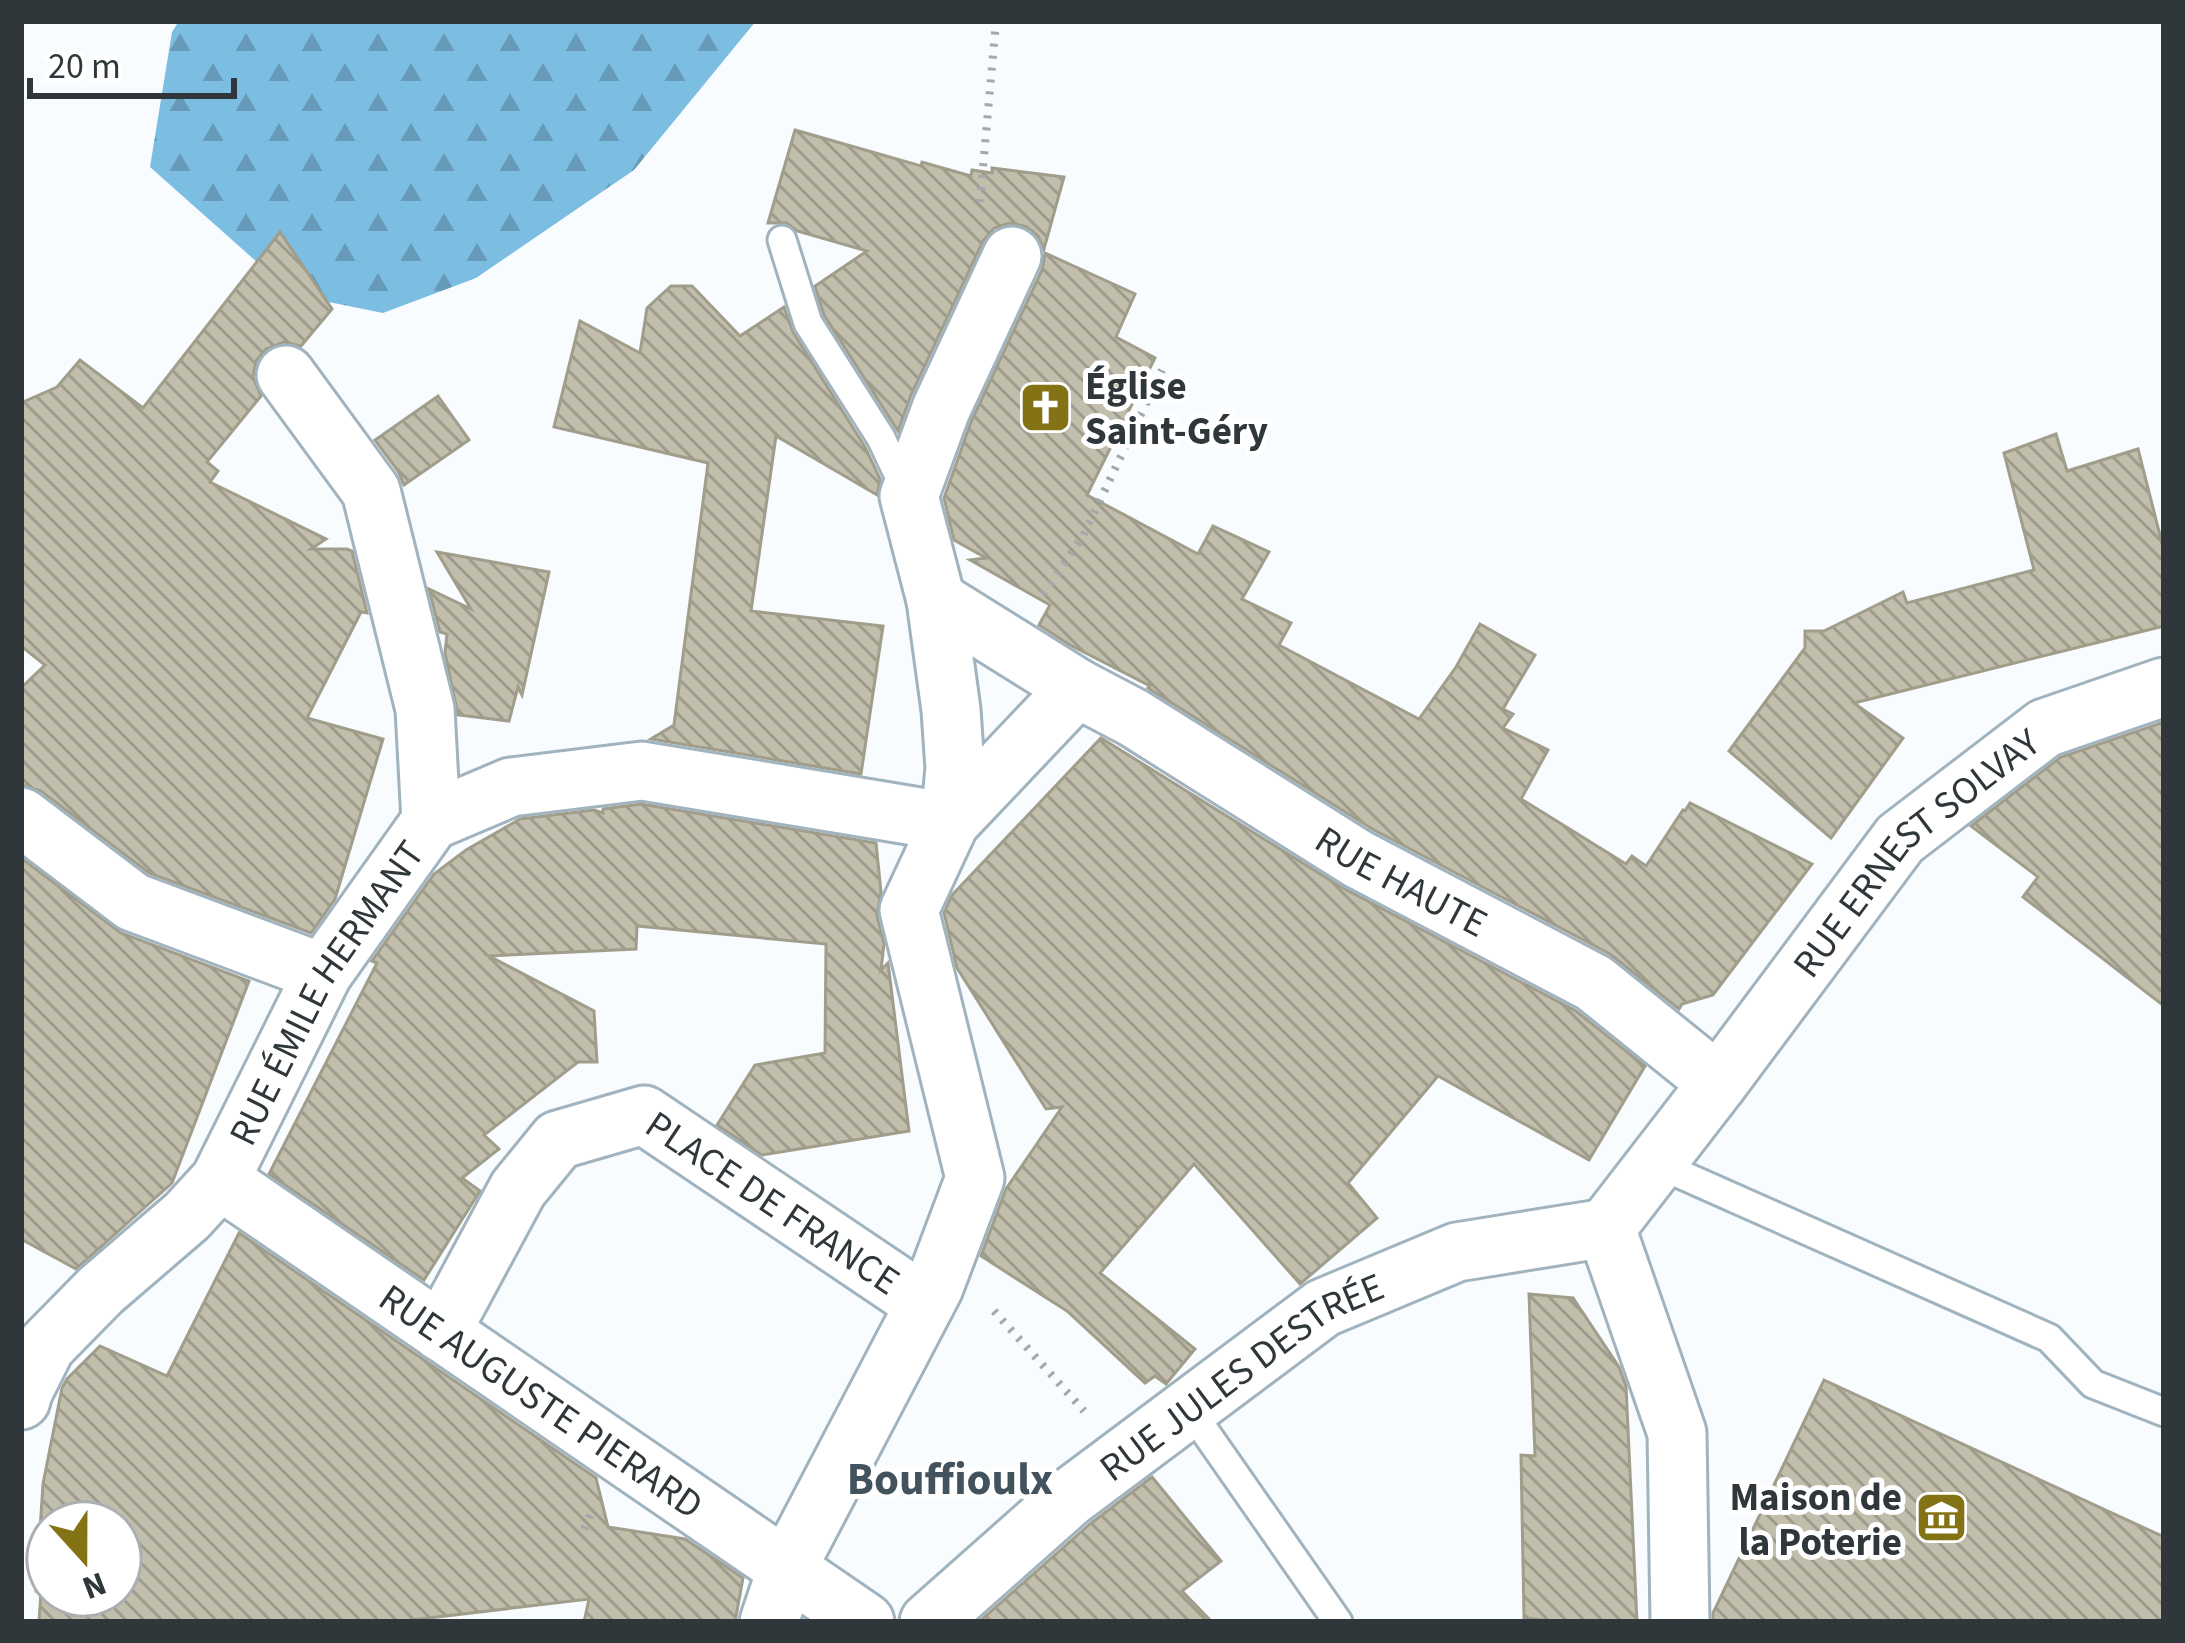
<svg xmlns="http://www.w3.org/2000/svg" width="2185" height="1643" font-family="'Source Sans 3',sans-serif">
  <style>
    .forest { fill: url(#forest-firs) }
    .building { fill: url(#building-back-hatch); stroke: #a09d8b; stroke-width: 3; fill-rule: evenodd }
    .lines { fill: none; stroke-linecap: round; stroke-linejoin: round }
    .lane-casing { stroke: #a0b3be; stroke-width: 33 }
    .street-casing { stroke: #a0b3be; stroke-width: 63 }
    .path { stroke: #a2a8ab; stroke-width: 8; stroke-dasharray: 3 9; stroke-linecap: butt }
    .lane { stroke: #fff; stroke-width: 27 }
    .street { stroke: #fff; stroke-width: 57 }
    .labels { text-anchor: middle; stroke-width: 10; stroke-linejoin: round; paint-order: stroke }
    .poi-label { font-size: 39px; font-weight: bold; fill: #2f373b; stroke: #fff; text-anchor: start }
    .street-label { font-size: 39px; fill: #2f373b; stroke: #fff }
    .quarter-label { font-size: 45px; font-weight: bold; fill: #43535d; stroke: #fff }
  </style>
  <defs>
    <pattern id="forest-firs" width="22" height="20" patternUnits="userSpaceOnUse" patternTransform="scale(3)"><rect width="22" height="20" fill="#7cbde2"/><path d="M5 1l3.5 6h-7zM16 11l3.5 6h-7z" fill="#669ab8"/></pattern>
    <pattern id="building-back-hatch" width="6" height="6" patternUnits="userSpaceOnUse" patternTransform="scale(3)"><rect width="6" height="6" fill="#c1beab"/><path d="M-1 5l2 2M0 0l6 6M5-1l2 2" fill="none" stroke="#9d9b8c"/></pattern>
  </defs>
  <rect width="100%" height="100%" fill="#f8fcfe"/>
  <polygon class="forest" points="179,21 756,21 634,170 476,278 383,313 294,295 150,167 172,32"/>
  <g class="building">
    <polygon points="795,130 921,166 922,162 971,176 972,170 992,173 992,168 1064,177 1044,249 1038,236 1027,227 1010,223 994,228 983,241 911,395 898,431 824,315 815,286 867,251 797,231 787,223 768,223"/>
    <polygon points="280,232 332,309 301,346 284,342 266,349 256,361 253,377 261,396 207,462 218,471 210,482 326,539 311,549 347,549 352,551 367,613 361,612 307,718 383,739 335,899 311,933 149,873 41,791 21,785 21,688 45,665 21,646 21,403 57,387 80,360 143,408"/>
    <polygon points="1045,253 1135,294 1116,337 1155,358 1087,495 1198,554 1213,526 1269,552 1242,599 1291,623 1279,645 1419,719 1456,667 1480,624 1535,655 1503,709 1513,714 1503,728 1548,750 1521,799 1626,864 1632,856 1646,866 1683,810 1685,811 1690,803 1812,864 1713,995 1682,1004 1679,1009 1610,954 1374,830 1148,688 1150,686 1070,645 1039,625 1050,605 970,560 986,558 954,540 944,498 971,422 1042,270"/>
    <polygon points="671,286 692,286 740,336 784,307 793,332 865,447 880,479 877,495 776,436 751,611 883,626 861,774 651,739 674,725 708,463 554,427 580,321 640,353 647,308"/>
    <polygon points="438,396 469,440 404,485 398,471 375,440"/>
    <polygon points="2056,434 2067,471 2138,449 2164,551 2164,626 1854,703 1903,738 1831,838 1729,751 1805,648 1805,631 1824,631 1903,592 1907,603 2034,570 2004,453"/>
    <polygon points="437,552 549,572 522,695 518,687 509,721 458,715 445,653 447,634 440,632 429,589 471,609"/>
    <polygon points="2164,722 2164,1006 2023,897 2038,877 1971,826 2061,757"/>
    <polygon points="1101,738 1343,888 1576,1011 1645,1066 1589,1160 1438,1076 1348,1183 1377,1218 1300,1284 1194,1164 1100,1273 1195,1349 1166,1384 1155,1376 1145,1383 1067,1311 981,1256 1006,1189 1062,1107 1046,1109 957,968 944,913 952,895"/>
    <polygon points="641,804 876,843 881,892 877,916 884,944 881,970 888,963 909,1131 762,1155 717,1125 755,1065 825,1053 826,944 637,926 636,949 489,956 594,1011 597,1062 578,1062 484,1135 499,1149 462,1178 480,1191 424,1280 269,1174 377,963 372,961 434,874 466,850 520,819 594,810 603,813 603,809"/>
    <polygon points="21,858 121,933 249,981 172,1183 76,1269 21,1239"/>
    <path d="M239,1233L596,1478L608,1527L685,1539L743,1578L735,1622H584L589,1599L395,1622H39L41,1591H36L43,1484L62,1388L67,1379L100,1346L167,1376ZM48,1523H120V1595H48Z"/>
    <polygon points="1529,1294 1573,1298 1619,1367 1626,1386 1637,1622 1562,1622 1524,1618 1521,1455 1535,1456"/>
    <polygon points="1824,1380 2164,1537 2164,1622 1713,1622 1713,1613"/>
    <polygon points="1152,1477 1221,1561 1182,1591 1212,1622 979,1622 1090,1524"/>
  </g>
  <g class="lines">
    <defs>
      <g id="lane">
        <polyline points="782,240 808,323 881,438 907,493"/>
        <polyline points="1655,1163 2049,1338 2093,1384 2164,1412"/>
        <polyline points="1190,1410 1338,1622"/>
      </g>
      <g id="street">
        <polyline points="286,375 371,491 425,709 431,821"/>
        <polyline points="936,600 909,496 941,409 1012,256"/>
        <path id="s1" d="M1077,688L1134,718L1358,859L1594,983L1718,1083"/>
        <polyline points="21,817 133,902 323,973"/>
        <path id="s2" d="M220,1180L865,1622"/>
        <path id="s3" d="M1606,1228L1718,1083L1900,839L2045,728L2164,687"/>
        <polyline points="1606,1228 1677,1433 1680,1622"/>
        <path id="s4" d="M441,1332L518,1189L558,1140L644,1115L925,1304"/>
        <path id="s5" d="M21,1400L23,1392L46,1346L101,1290L187,1216L220,1180L323,973L431,821L511,787L642,771L950,822"/>
        <polyline points="769,1622 787,1568 934,1287 975,1178 909,910 950,822 955,768 951,710 936,600 1077,688 950,822"/>
        <path id="s6" d="M929,1622L1069,1498L1323,1308L1457,1252L1606,1228"/>
      </g>
    </defs>
    <use href="#lane" class="lane-casing"/>
    <use href="#street" class="street-casing"/>
    <g class="path">
      <polyline points="980,202 996,21"/>
      <polyline points="1043,594 1083,536 1162,370"/>
      <polyline points="994,1311 1084,1411"/>
      <polyline points="584,1529 593,1509"/>
    </g>
    <use href="#lane" class="lane"/>
    <use href="#street" class="street"/>
  </g>
  <defs>
    <symbol id="church-square" viewBox="-11 -11 22 22"><rect x="-9" y="-9" width="18" height="18" rx="4" fill="#847315" stroke="#fff"/><path d="M-1.2-6h2.4v3.5h3.3v2.4h-3.3V6h-2.4V-.1h-3.3v-2.4h3.3Z" fill="#fff"/></symbol>
    <symbol id="museum-square" viewBox="-11 -11 22 22"><rect x="-9" y="-9" width="18" height="18" rx="4" fill="#847315" stroke="#fff"/><path d="M0-6L6-3V-2H-6V-3ZM-5-1h2V3h-2ZM-1-1h2V3h-2ZM3-1h2V3H3ZM-6 4H6V6H-6Z" fill="#fff"/></symbol>
  </defs>
  <g fill-rule="evenodd">
    <use href="#church-square" x="1016" y="378" width="59" height="59"/>
    <use href="#museum-square" x="1912" y="1488" width="59" height="59"/>
  </g>
  <g class="labels">
    <g class="poi-label">
      <text x="1085" y="399">Église<tspan x="1085" dy="45">Saint-Géry</tspan></text>
      <text x="1902" y="1510" text-anchor="end">Maison de<tspan x="1902" dy="45">la Poterie</tspan></text>
    </g>
    <g class="street-label">
      <text dy="14" stroke="none"><textPath href="#s3" startOffset="489">RUE ERNEST SOLVAY</textPath></text>
      <text dy="14" stroke="none"><textPath href="#s1" startOffset="378">RUE HAUTE</textPath></text>
      <text dy="14" stroke="none"><textPath href="#s5" startOffset="516">RUE ÉMILE HERMANT</textPath></text>
      <text dy="14" stroke="none"><textPath href="#s4" startOffset="471">PLACE DE FRANCE</textPath></text>
      <text dy="14" stroke="none"><textPath href="#s6" startOffset="399">RUE JULES DESTRÉE</textPath></text>
      <text dy="14" stroke="none"><textPath href="#s2" startOffset="390">RUE AUGUSTE PIERARD</textPath></text>
    </g>
    <g class="quarter-label">
      <text x="950" y="1494">Bouffioulx</text>
    </g>
  </g>
  <rect width="2185" height="1643" fill="none" stroke="#2f373b" stroke-width="48"/>
  <g transform="translate(84 1559) rotate(159)"><circle r="57" fill="#ffffff" stroke="#acafb1" stroke-width="3"/>
  <path d="M0-9L21 45L0 30L-21 45Z" fill="#847315"/>
  <text y="-18" font-size="33" font-weight="bold" text-anchor="middle" fill="#2f373b">N</text>
  </g>
  <path d="M30 78v18h204v-18" fill="none" stroke="#2f373b" stroke-width="6"/>
  <text x="48" y="78" font-size="36" fill="#2f373b" stroke="#ffffff" stroke-width="9" paint-order="stroke">20 m</text>
</svg>
